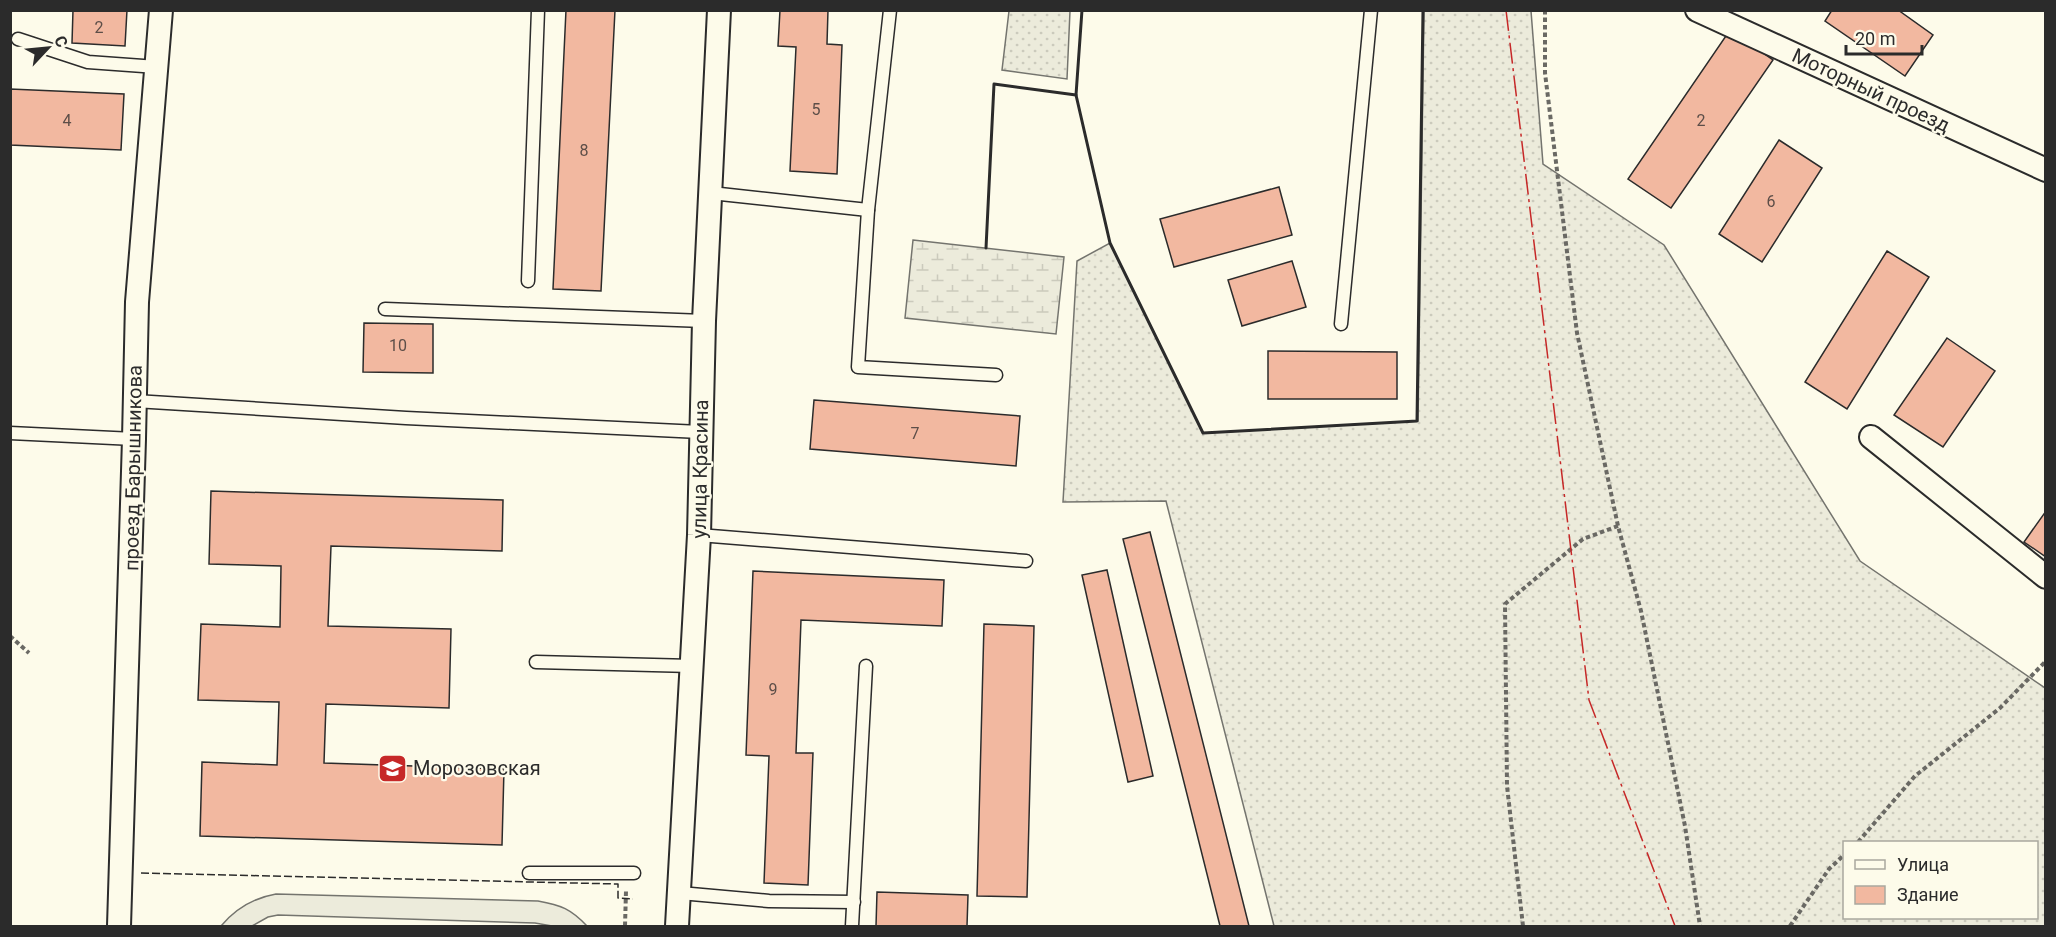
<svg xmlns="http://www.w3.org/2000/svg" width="2056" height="937" font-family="Roboto,sans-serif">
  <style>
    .grass { fill: url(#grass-dots); stroke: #74746e; stroke-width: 1.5; fill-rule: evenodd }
    .wetland { fill: url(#wetland-marsh); stroke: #74746e; stroke-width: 1.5 }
    .pitch { fill: #ecebdb; stroke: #74746e; stroke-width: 1.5 }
    .building { fill: #f2b8a0; stroke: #2b2b2b; stroke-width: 1.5 }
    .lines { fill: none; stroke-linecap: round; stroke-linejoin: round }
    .service-casing { stroke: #2b2b2b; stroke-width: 15 }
    .minor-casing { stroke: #2b2b2b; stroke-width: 26 }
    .path { stroke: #6a6964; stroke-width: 4; stroke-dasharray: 4.5 3; stroke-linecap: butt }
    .service { stroke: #fdfbea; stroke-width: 12 }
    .minor { stroke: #fdfbea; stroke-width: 22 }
    .fence { stroke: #2b2b2b; stroke-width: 1.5; stroke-dasharray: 8 3; stroke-linecap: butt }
    .wall { stroke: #2b2b2b; stroke-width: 3 }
    .power { stroke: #c62828; stroke-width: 1.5; stroke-dasharray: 21 4.5 3 4.5; stroke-linecap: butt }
    .labels { text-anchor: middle; stroke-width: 4.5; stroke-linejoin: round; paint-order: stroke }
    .number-label { font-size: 16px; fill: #5d4e48 }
    .street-label { font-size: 20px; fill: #2b2b2b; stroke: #fdfbea }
    .poi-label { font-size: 20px; fill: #2b2b2b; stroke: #fdfbea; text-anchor: start }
  </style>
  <defs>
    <pattern id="grass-dots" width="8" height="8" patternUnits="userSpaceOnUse" patternTransform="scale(1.5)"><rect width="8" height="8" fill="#ecebdb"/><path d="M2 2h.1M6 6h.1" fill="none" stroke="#cbcabc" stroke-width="1.8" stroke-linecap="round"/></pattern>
    <pattern id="wetland-marsh" width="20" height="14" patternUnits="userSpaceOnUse" patternTransform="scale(1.5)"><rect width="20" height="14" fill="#ecebdb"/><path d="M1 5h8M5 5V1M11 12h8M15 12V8" fill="none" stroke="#cbcabc"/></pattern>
  </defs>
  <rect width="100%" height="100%" fill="#fdfbea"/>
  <g class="grass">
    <polygon points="1009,11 1070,11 1067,79 1002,70"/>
    <path d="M1424,11H1531L1543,164L1664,245L1860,561L2045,688V926H1274L1166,501L1063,502L1077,261L1110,243L1203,433L1418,421ZM1844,842H2036V918H1844Z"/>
  </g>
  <polygon class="wetland" points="913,240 1064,257 1056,334 905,318"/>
  <path class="pitch" d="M276,894L538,901C561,905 571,909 587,926H552L535,923L278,915L268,917L252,926H221C236,908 253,898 276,894Z"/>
  <g class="building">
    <polygon points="73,10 127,10 125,46 72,43"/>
    <polygon points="566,10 615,10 601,291 553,289"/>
    <polygon points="780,10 828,10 827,44 842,45 837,174 790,171 796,47 778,46"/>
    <polygon points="1832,10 1898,10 1933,35 1905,76 1825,21"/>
    <polygon points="1730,30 1773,60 1671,208 1628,179"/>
    <polygon points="10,89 124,94 121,150 10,145"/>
    <polygon points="1779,140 1822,168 1762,262 1719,234"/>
    <polygon points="1279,187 1292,235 1174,267 1160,219"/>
    <polygon points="1887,251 1929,277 1847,409 1805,382"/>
    <polygon points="1292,261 1306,307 1242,326 1228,280"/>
    <polygon points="364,323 433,324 433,373 363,372"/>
    <polygon points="1947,338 1995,371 1943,447 1894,415"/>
    <polygon points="1268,351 1397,352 1397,399 1268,399"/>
    <polygon points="814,400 1020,416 1016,466 810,449"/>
    <polygon points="211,491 503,500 502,551 331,546 328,626 451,629 449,708 326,704 324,763 504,769 502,845 200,836 202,762 277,765 279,702 198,700 201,624 280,627 281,566 209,564"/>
    <polygon points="2046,511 2046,557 2024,542"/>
    <polygon points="1150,532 1249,926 1220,926 1123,539"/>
    <polygon points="1107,570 1153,776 1128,782 1082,575"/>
    <polygon points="753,571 944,580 942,626 801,620 796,753 813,753 808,885 764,883 769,756 746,755"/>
    <polygon points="984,624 1034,626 1027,897 977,896"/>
    <polygon points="877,892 968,895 967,926 876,926"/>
  </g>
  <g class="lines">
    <defs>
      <g id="service">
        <polyline points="890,10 868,210 858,367 996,375"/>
        <polyline points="18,39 88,62 157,67"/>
        <polyline points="711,193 868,210"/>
        <polyline points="528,281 538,10"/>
        <polyline points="385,309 704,321"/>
        <polyline points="1341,324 1371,10"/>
        <polyline points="135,401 406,418 700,432"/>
        <polyline points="10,433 134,439"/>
        <polyline points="699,535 1026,561"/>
        <polyline points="536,662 692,666"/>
        <polyline points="529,873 634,873"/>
        <polyline points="680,893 769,901 854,902"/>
        <polyline points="852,926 866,666"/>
      </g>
      <g id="minor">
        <polyline points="1697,10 2046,170"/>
        <polyline points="1871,437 2046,577"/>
        <polyline points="119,926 134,439 137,302 161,10"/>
        <polyline points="677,926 699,535 704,321 719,10"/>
      </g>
    </defs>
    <use href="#service" class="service-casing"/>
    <use href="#minor" class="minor-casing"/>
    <g class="path">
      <polyline points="1545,10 1545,73 1577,333 1618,526 1641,611 1685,826 1700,926"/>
      <polyline points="10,636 29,653"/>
      <polyline points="1858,842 1915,776 2000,708 2046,661"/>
      <polyline points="625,926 626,891"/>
      <polyline points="1523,926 1507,786 1505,604 1583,539 1618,526"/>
      <polyline points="1790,926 1829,869 1844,855"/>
    </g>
    <use href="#service" class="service"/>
    <use href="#minor" class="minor"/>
    <polyline class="fence" points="141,873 618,884 618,898 633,899"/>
    <g class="wall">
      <polyline points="1082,10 1076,95 1110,243 1203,433 1417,421 1423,10"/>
      <polyline points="986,248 994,84 1076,95"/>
    </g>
    <polyline class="power" points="1506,10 1589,700 1675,926"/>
  </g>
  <defs>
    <symbol id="school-square" viewBox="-11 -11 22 22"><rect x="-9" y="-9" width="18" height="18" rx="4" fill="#c62828" stroke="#fdfbea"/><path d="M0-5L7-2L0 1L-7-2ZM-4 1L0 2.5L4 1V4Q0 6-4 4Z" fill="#fff"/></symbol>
  </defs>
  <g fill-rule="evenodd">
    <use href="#school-square" x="376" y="752" width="33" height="33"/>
  </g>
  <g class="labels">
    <g class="number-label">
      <text x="99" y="33">2</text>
      <text x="816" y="115">5</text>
      <text x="67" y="126">4</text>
      <text x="1701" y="126">2</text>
      <text x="584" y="156">8</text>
      <text x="1771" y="207">6</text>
      <text x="398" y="351">10</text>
      <text x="915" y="439">7</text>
      <text x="773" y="695">9</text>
    </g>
    <g class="street-label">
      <text transform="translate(1871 90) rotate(25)" y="7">Моторный проезд</text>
      <text transform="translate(133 468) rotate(-89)" y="7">проезд Барышникова</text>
      <text transform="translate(700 469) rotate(-89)" y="7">улица Красина</text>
    </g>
    <g class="poi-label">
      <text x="413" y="775">Морозовская</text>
    </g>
  </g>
  <rect width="2056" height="937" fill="none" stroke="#2b2b2b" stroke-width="24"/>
  <rect x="1843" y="841" width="195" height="78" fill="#fdfbea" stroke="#a9a89e" stroke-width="1.5"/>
  <rect x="1855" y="860" width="30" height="9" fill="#fdfbea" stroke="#a9a89e" stroke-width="1.5"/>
  <text x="1897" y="871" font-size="18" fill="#2b2b2b">Улица</text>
  <rect x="1855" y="886" width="30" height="18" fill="#f2b8a0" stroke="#a9a89e" stroke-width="1.5"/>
  <text x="1897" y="901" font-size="18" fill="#2b2b2b">Здание</text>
  <g transform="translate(48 48) rotate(64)" stroke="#fdfbea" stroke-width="4.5" paint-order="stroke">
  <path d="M0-4.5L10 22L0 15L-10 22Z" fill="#2b2b2b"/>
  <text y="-9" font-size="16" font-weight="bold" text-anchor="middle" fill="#2b2b2b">С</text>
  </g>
  <path d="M1846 45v9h76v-9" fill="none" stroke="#2b2b2b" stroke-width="3"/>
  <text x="1855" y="45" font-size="18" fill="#2b2b2b" stroke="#fdfbea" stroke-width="4.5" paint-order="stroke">20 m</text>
</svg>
